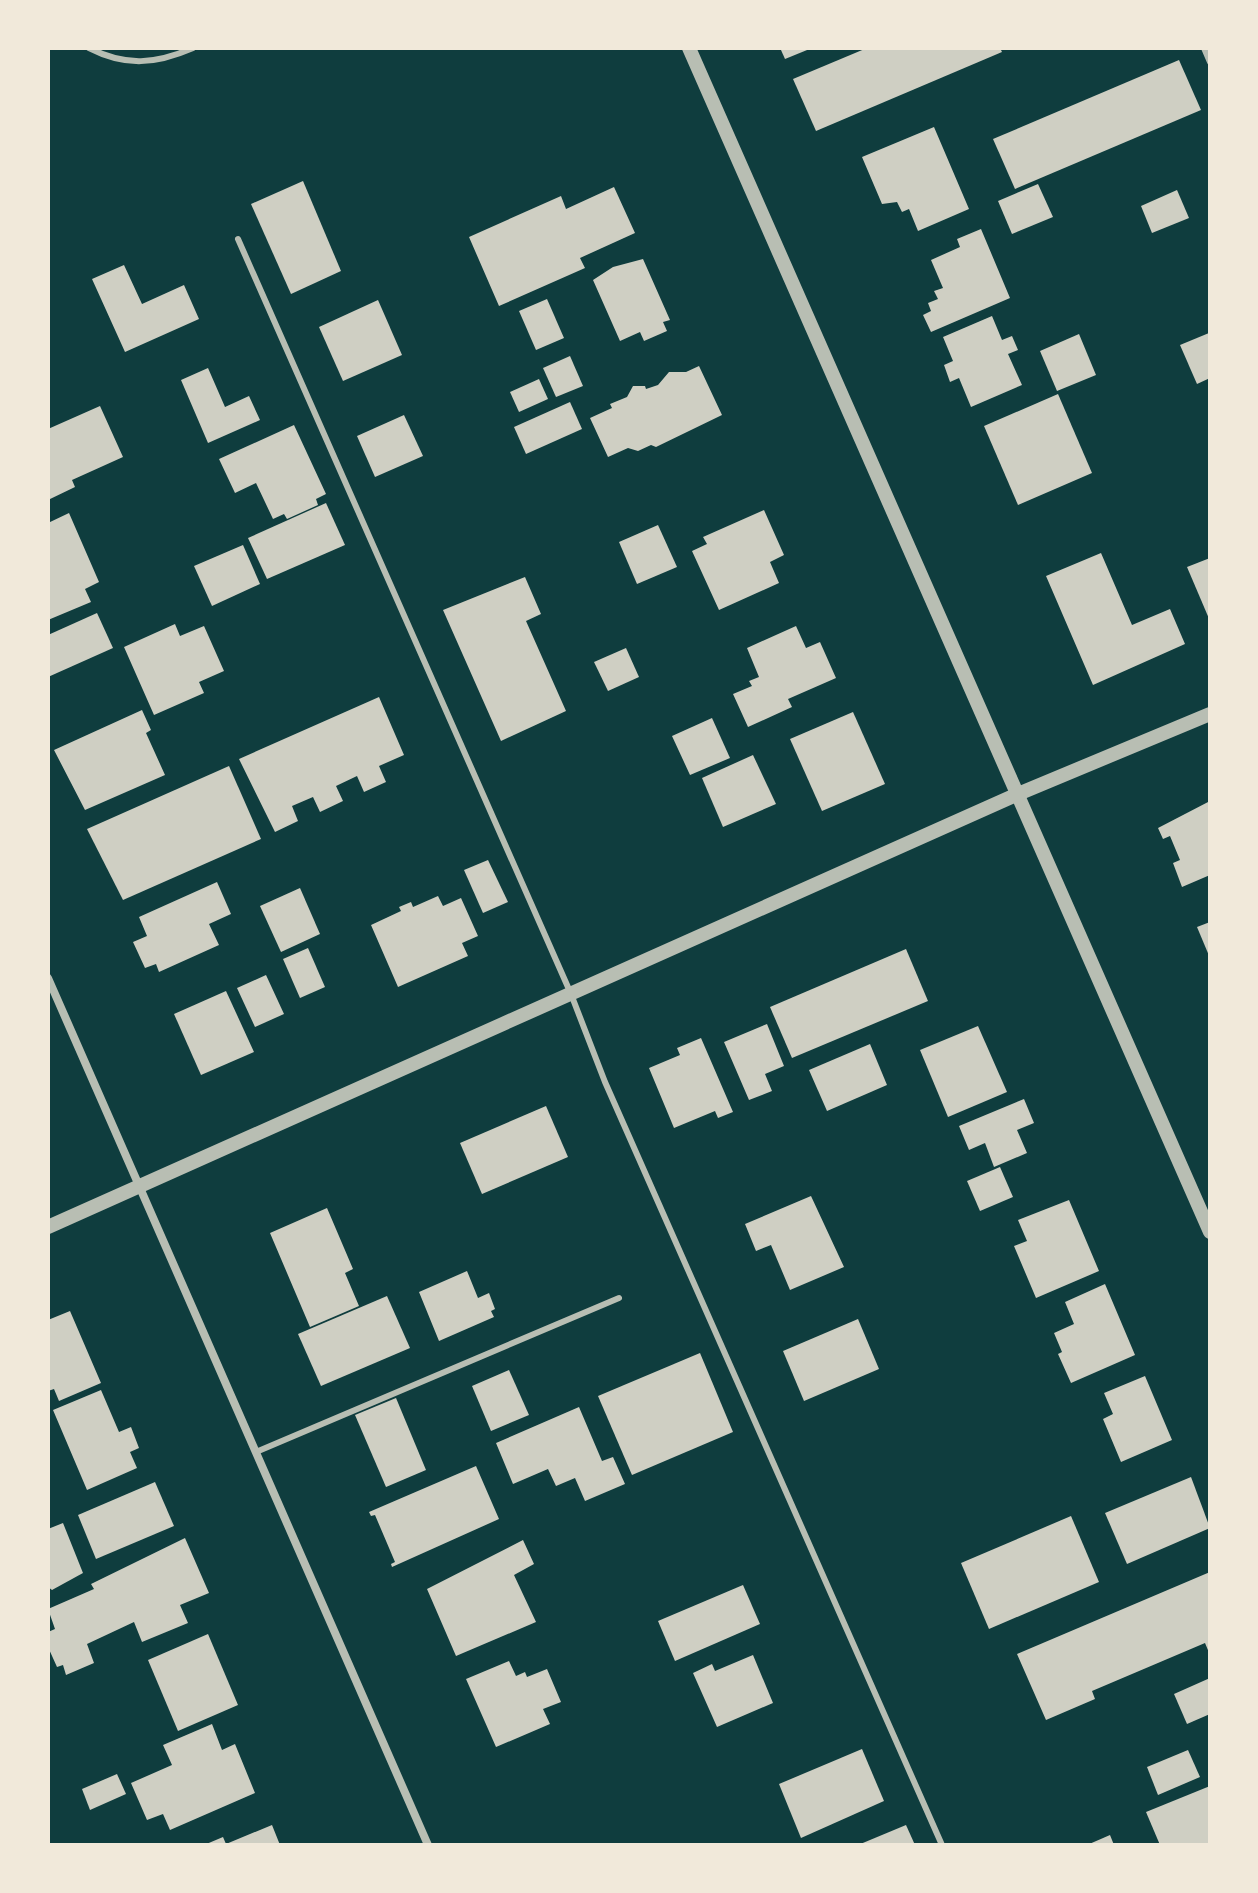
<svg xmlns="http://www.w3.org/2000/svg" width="1258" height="1893" font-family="'Titillium Web',sans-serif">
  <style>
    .building { fill: #cfcfc3 }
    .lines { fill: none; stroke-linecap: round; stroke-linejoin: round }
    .service { stroke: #b8beb3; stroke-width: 6 }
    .minor { stroke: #b8beb3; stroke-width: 8 }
    .tertiary { stroke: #b8beb3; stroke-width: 14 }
  </style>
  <rect width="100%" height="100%" fill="#0f3d3e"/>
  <g class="building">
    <polygon points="786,48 812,48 785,59 781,50"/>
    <polygon points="867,48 1000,48 1002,52 816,131 793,79"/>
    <polygon points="1179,60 1201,110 1015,189 993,139"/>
    <polygon points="934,127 969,209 918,231 909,209 902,212 897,202 882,204 862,157"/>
    <polygon points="303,181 341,271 291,294 251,204"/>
    <polygon points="1038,184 1053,217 1012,234 998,201"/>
    <polygon points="614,187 635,233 580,258 585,268 499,306 469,237 561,196 566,209"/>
    <polygon points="1177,190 1189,218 1152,233 1141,206"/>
    <polygon points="981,229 1010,298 931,332 923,315 931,311 928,303 938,299 934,291 943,288 931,260 960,247 957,239"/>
    <polygon points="643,259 670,320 663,322 667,331 644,341 640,332 620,341 593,280 613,267"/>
    <polygon points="124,265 142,304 184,285 199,319 125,352 92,279"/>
    <polygon points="547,299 564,338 536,350 519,311"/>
    <polygon points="378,300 402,355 343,381 319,327"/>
    <polygon points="992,316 1002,340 1012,336 1018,350 1008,354 1022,385 971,407 959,378 950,382 944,365 953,361 943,337"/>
    <polygon points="1209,333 1210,378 1197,384 1180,345"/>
    <polygon points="1079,334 1096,375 1057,391 1040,351"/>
    <polygon points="570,356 583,386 556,397 543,368"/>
    <polygon points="699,366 722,415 656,447 651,445 638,451 628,448 608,457 590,418 612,408 610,404 627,397 633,386 645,386 646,389 658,385 669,372 686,372"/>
    <polygon points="208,368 225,407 249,396 260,420 208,443 181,380"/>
    <polygon points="539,379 548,399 519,412 510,392"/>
    <polygon points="1058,394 1092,473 1018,505 984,426"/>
    <polygon points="570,402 582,429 526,454 514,427"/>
    <polygon points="100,406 123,457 72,480 75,487 48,500 48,429"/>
    <polygon points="404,415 423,456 375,477 357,436"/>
    <polygon points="294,425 326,494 316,499 318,505 287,519 284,514 273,519 256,483 235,493 219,459"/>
    <polygon points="326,503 345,545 267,579 248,538"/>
    <polygon points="764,510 784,555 770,562 779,583 719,610 692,551 707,544 703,537"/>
    <polygon points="69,513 99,582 85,589 91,602 48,620 48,523"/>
    <polygon points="658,525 677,567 637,584 619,542"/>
    <polygon points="243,545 260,584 212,606 194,566"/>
    <polygon points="1101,553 1132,625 1170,609 1185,644 1093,685 1046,576"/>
    <polygon points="1210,558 1210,621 1187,567"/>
    <polygon points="525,577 541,614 526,621 566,711 501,741 443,610"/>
    <polygon points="97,613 113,648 48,677 48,635"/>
    <polygon points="175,624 180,636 204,626 224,671 199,682 204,693 154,715 124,647"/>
    <polygon points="796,626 806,648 820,642 836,678 788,699 792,707 748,727 733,694 752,686 749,681 759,677 747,648"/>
    <polygon points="626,648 639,677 608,691 594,662"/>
    <polygon points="379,697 404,755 379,766 386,782 364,792 357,776 336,786 343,801 320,812 313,797 292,806 298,821 275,832 239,759"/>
    <polygon points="142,710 151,730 146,733 165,775 85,810 54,750"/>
    <polygon points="853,712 885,784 822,811 790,739"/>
    <polygon points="712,718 730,758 690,775 672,736"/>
    <polygon points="753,755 776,804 723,827 702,778"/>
    <polygon points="229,766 261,839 123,900 87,829"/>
    <polygon points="1210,801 1210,875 1182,887 1173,863 1180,860 1170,836 1163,839 1158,828"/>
    <polygon points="488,860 508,902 483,913 464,870"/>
    <polygon points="217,882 231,914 209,924 219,945 159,972 156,964 145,968 133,942 147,936 139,917"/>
    <polygon points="300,888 320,934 281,952 260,906"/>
    <polygon points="438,896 443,906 461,898 478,936 462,943 468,956 398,987 371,925 401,911 399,907 411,902 413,907"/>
    <polygon points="1210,922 1210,958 1197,927"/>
    <polygon points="308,948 325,987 300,998 283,959"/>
    <polygon points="906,949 928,1001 792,1058 770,1007"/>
    <polygon points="266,975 284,1014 255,1027 237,988"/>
    <polygon points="226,991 254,1052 201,1075 174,1014"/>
    <polygon points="767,1024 784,1066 765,1074 772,1091 749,1100 724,1042"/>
    <polygon points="978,1026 1007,1092 948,1117 920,1050"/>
    <polygon points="701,1038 733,1112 718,1118 715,1111 674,1128 649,1068 680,1055 677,1048"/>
    <polygon points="870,1044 887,1085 827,1111 809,1070"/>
    <polygon points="1024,1099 1034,1123 1017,1130 1027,1153 994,1167 985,1143 969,1150 959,1126"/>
    <polygon points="546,1106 568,1157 482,1194 460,1143"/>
    <polygon points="1000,1167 1013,1197 980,1211 967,1181"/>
    <polygon points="811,1196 844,1267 790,1290 771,1245 756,1251 745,1224"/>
    <polygon points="1069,1200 1099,1271 1036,1298 1014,1246 1027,1241 1018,1220"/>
    <polygon points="327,1208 353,1269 345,1273 359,1306 310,1327 270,1233"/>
    <polygon points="467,1271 478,1298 489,1293 495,1309 491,1311 494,1317 439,1341 419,1292"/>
    <polygon points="1105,1284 1135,1355 1071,1383 1058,1354 1062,1352 1054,1333 1074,1324 1065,1302"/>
    <polygon points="387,1296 410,1348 321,1386 298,1334"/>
    <polygon points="70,1311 101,1383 59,1401 54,1389 48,1391 48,1320"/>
    <polygon points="858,1319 879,1369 804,1401 783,1351"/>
    <polygon points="700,1353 733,1432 632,1475 598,1396"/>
    <polygon points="509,1370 529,1415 491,1431 472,1386"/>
    <polygon points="1145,1376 1172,1440 1121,1462 1103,1419 1113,1414 1104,1393"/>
    <polygon points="101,1390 119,1432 131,1427 139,1448 130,1452 137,1468 87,1490 53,1410"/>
    <polygon points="396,1398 426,1470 386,1487 355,1415"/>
    <polygon points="579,1407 602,1461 613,1457 625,1484 585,1501 575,1478 556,1486 548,1469 513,1484 496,1443"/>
    <polygon points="476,1466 499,1519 392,1567 391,1564 395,1562 375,1515 371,1516 369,1512"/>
    <polygon points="1191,1477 1210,1528 1127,1564 1105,1513"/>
    <polygon points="155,1482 174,1526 96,1559 78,1515"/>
    <polygon points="1071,1516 1099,1582 989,1629 961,1563"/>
    <polygon points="63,1523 83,1573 52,1590 48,1587 48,1529"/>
    <polygon points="185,1538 209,1593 180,1605 188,1623 142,1642 134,1622 87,1644 94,1663 66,1675 63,1665 57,1667 48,1647 48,1632 55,1629 48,1609 94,1589 91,1584"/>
    <polygon points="523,1540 534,1564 514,1575 536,1622 456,1656 427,1589"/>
    <polygon points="1210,1572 1210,1655 1205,1643 1092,1691 1095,1699 1046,1720 1017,1654"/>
    <polygon points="743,1585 760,1624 675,1661 658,1621"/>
    <polygon points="208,1634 238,1705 178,1731 148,1660"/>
    <polygon points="753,1655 773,1703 717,1727 693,1673 712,1664 715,1671"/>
    <polygon points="509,1661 516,1676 525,1672 527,1677 547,1669 561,1702 543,1709 550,1724 496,1747 466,1679"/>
    <polygon points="1210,1678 1210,1714 1187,1724 1174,1694"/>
    <polygon points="212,1724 222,1750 235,1744 255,1793 170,1830 163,1814 147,1820 131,1783 172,1765 163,1745"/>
    <polygon points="862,1749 884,1801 801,1838 779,1784"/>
    <polygon points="1188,1750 1200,1777 1158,1795 1147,1767"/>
    <polygon points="117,1774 126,1794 90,1810 82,1789"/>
    <polygon points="1210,1786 1210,1843 1160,1845 1146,1812"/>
    <polygon points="272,1825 280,1845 204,1845 223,1837 226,1844"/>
    <polygon points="906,1825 915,1845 858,1845"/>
    <polygon points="1110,1835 1114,1845 1087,1845"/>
  </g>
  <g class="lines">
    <g class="service">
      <path d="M89,48C126,67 156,64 193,48"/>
      <polyline points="1204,48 1210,62"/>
      <polyline points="238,239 571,994 605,1082 942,1845"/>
      <polyline points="256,1452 619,1298"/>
    </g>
    <polyline class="minor" points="48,978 428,1845"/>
    <g class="tertiary">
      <polyline points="689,48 1210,1232"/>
      <polyline points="48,1227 1018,794 1210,714"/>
    </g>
  </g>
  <rect width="1258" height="1893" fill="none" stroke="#f1e9da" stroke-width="100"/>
</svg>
